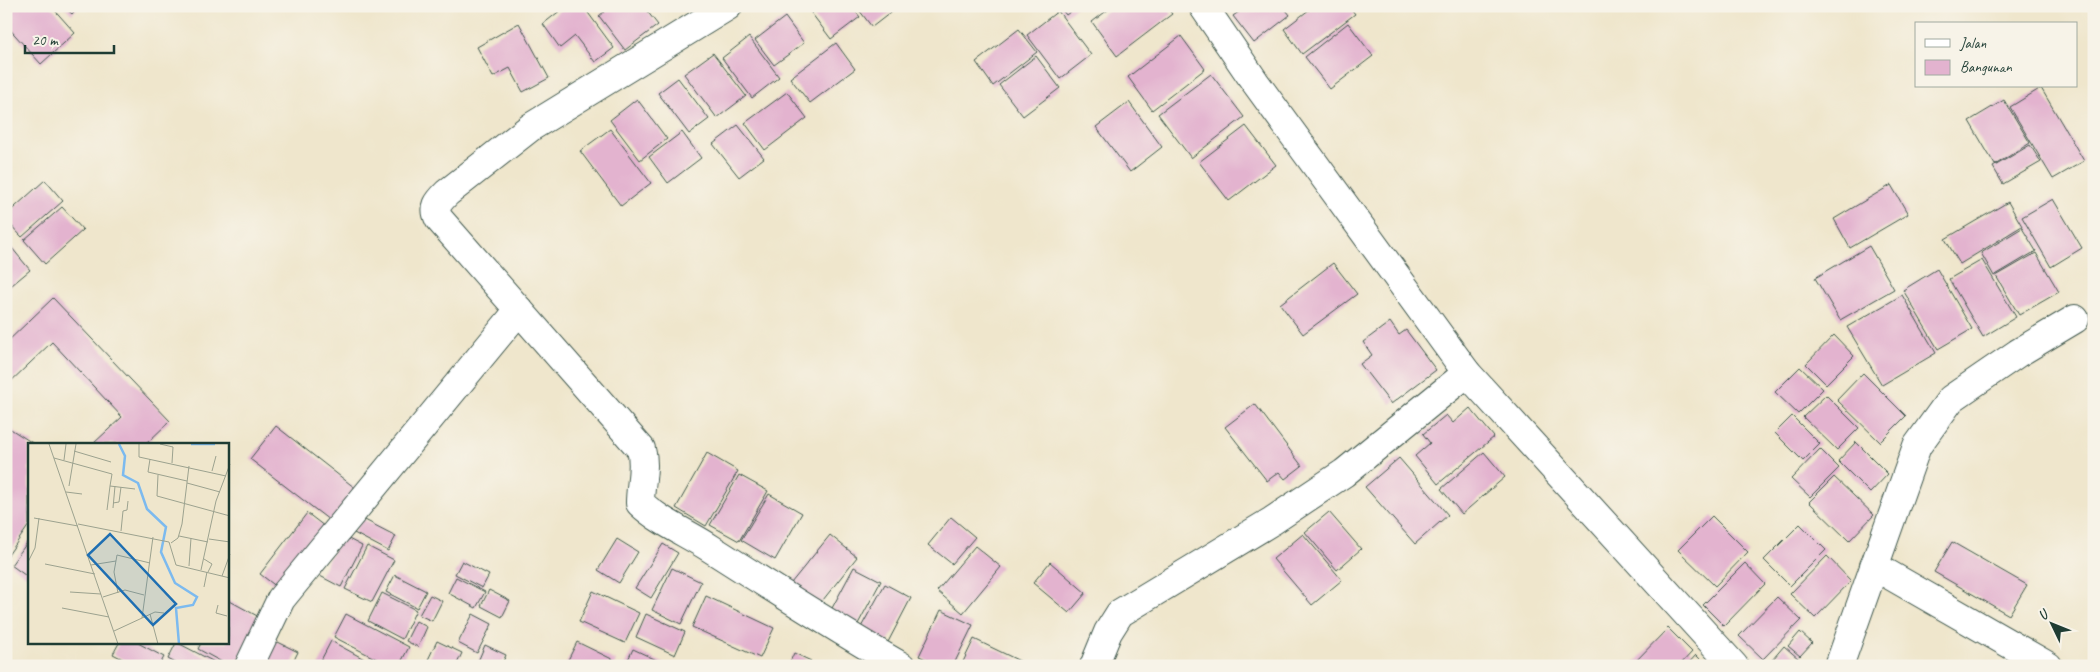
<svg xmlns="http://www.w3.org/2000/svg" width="2100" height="672" font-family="Caveat,sans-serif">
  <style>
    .building { fill: #e3b3cf }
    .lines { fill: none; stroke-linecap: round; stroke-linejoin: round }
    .minor-casing { stroke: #3e564b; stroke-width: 30 }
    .minor { stroke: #fff; stroke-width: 28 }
    .inset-river { fill: none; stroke: #7cbaef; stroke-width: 2.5 }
    .inset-road { fill: none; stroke: #9ca28f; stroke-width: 1 }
    .view { fill: #1f6fb2; fill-opacity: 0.15; stroke: #1f6fb2; stroke-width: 2.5 }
    .inset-edge { fill: none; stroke: #1f3d34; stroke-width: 2.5 }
  </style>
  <rect width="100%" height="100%" fill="#f7f3e8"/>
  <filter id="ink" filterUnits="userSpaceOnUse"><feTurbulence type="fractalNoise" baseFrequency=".02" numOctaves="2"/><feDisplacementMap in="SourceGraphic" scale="10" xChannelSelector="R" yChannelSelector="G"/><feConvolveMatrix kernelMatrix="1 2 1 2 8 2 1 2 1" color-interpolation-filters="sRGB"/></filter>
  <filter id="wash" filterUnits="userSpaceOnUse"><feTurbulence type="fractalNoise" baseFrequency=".0096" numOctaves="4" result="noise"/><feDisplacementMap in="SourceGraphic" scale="20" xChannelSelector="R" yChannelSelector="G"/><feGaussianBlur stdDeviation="1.12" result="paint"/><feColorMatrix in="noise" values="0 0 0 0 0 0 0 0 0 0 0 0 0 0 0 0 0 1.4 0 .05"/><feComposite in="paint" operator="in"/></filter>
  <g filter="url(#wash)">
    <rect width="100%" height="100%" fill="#efe6cc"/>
    <g id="blocks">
      <g class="building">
        <polygon points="6,6 51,6 75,33 41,64 6,25"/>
        <polygon points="63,6 79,6 72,14"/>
        <polygon points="566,6 583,6 614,48 595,62 575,36 560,48 543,24"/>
        <polygon points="611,6 643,6 658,25 625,50 599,16"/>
        <polygon points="806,6 851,6 860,17 831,39"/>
        <polygon points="856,6 899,6 872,27"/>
        <polygon points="1059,6 1078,6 1066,15"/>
        <polygon points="1113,6 1166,6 1172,14 1117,56 1092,22"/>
        <polygon points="1247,6 1283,6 1290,15 1254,43 1233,16"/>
        <polygon points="1314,6 1349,6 1355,14 1302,54 1284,29"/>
        <polygon points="1058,11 1091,55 1060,79 1027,35"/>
        <polygon points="785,17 804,43 774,65 755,40"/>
        <polygon points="519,23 549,78 523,92 510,68 493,77 477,47"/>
        <polygon points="1348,23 1373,56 1330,89 1305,57"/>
        <polygon points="1019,29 1037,52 993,86 976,62"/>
        <polygon points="1181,36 1205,69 1152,110 1128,77"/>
        <polygon points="749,37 779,77 752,98 722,58"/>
        <polygon points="836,43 855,69 810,103 790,78"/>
        <polygon points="713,53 746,96 717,118 684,74"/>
        <polygon points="1036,56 1060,88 1023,116 999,85"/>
        <polygon points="1211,74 1244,117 1191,158 1158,114"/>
        <polygon points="678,78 709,119 689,134 658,93"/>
        <polygon points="2041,88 2084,161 2053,179 2010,107"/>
        <polygon points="787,92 807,118 765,150 745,123"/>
        <polygon points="637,99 667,139 640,160 610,120"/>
        <polygon points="2004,100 2030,143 1995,165 1969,121"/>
        <polygon points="1129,102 1162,147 1130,172 1096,127"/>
        <polygon points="738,125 764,158 739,177 713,144"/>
        <polygon points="1246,126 1276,165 1229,201 1199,162"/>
        <polygon points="610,129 651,183 621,206 580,151"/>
        <polygon points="682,132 701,158 668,183 649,157"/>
        <polygon points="2030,145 2041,162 2003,184 1993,167"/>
        <polygon points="45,180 63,201 22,237 6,220 6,215"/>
        <polygon points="1891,185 1908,214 1850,248 1834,219"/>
        <polygon points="2053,199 2082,248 2051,267 2022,217"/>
        <polygon points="2008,202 2022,226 1960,264 1945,239"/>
        <polygon points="62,207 83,230 45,264 24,240"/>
        <polygon points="2022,228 2036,251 1994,276 1981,253"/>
        <polygon points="1869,246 1894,289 1840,320 1815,278"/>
        <polygon points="12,248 30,270 6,290 6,253"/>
        <polygon points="2036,253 2059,292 2019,315 1996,276"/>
        <polygon points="1982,260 2016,317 1983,337 1949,279"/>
        <polygon points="1333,263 1357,294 1303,334 1280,304"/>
        <polygon points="1937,269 1972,329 1938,349 1903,290"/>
        <polygon points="1902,295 1936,353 1882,385 1847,327"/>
        <polygon points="53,298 170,421 146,444 93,444 122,417 52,342 6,386 6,343"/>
        <polygon points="1390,322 1399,335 1406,330 1436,370 1391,404 1360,364 1372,355 1363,342"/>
        <polygon points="1834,335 1854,356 1826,384 1806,364"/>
        <polygon points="1800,367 1823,389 1798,414 1775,392"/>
        <polygon points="1863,373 1906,416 1880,442 1837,400"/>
        <polygon points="1826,395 1859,428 1837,450 1803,417"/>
        <polygon points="1255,404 1302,466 1285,479 1279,472 1267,481 1225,427"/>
        <polygon points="1470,408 1494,437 1438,484 1415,456 1430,443 1423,434 1446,415 1453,423"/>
        <polygon points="1792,416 1820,444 1803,461 1775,433"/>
        <polygon points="6,426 34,444 29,444 29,525 6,558"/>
        <polygon points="276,426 364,495 338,527 250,459"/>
        <polygon points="1856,442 1888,474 1870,493 1838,461"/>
        <polygon points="1820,449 1839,468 1810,497 1791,479"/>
        <polygon points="1484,452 1505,477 1462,514 1441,489"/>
        <polygon points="707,453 738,471 706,526 676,508"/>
        <polygon points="1399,458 1448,515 1415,544 1365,487"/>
        <polygon points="739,475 768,491 739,541 710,525"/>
        <polygon points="1834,477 1874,515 1849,541 1809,502"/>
        <polygon points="769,494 802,513 775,560 741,540"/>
        <polygon points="1329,512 1361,549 1337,570 1305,532"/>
        <polygon points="307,513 333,533 286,594 260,574"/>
        <polygon points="1712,516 1748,552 1715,586 1678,550"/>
        <polygon points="951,517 975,537 952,564 928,545"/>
        <polygon points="361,518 396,536 388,551 354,533"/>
        <polygon points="1800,524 1826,550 1790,586 1764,560"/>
        <polygon points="1303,534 1342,580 1312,605 1273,559"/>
        <polygon points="341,535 362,546 341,587 320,576"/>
        <polygon points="830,535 857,557 819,605 791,583"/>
        <polygon points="617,539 638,552 619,583 598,570"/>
        <polygon points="29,540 29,578 11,565"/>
        <polygon points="1952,542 2027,585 2009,615 1934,572"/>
        <polygon points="663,544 678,553 651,598 635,588"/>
        <polygon points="367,546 394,560 372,602 345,589"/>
        <polygon points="975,546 1001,567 963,613 937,591"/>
        <polygon points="1827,556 1851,581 1815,618 1790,594"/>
        <polygon points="462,561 489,575 482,588 455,574"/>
        <polygon points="1050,562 1086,593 1069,613 1033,583"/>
        <polygon points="1745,563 1765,584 1724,626 1703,605"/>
        <polygon points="854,567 881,581 858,624 831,610"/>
        <polygon points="672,568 701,582 681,624 652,610"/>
        <polygon points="395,575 426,591 417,608 386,592"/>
        <polygon points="456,577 485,592 476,608 448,593"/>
        <polygon points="885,584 911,598 887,644 860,629"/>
        <polygon points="489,590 510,601 502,617 481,606"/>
        <polygon points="593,591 639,613 625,643 579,622"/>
        <polygon points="382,593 416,610 402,639 368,621"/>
        <polygon points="430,595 442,601 432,621 419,615"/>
        <polygon points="706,596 774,628 760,658 692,627"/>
        <polygon points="1777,597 1801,620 1763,659 1739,636"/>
        <polygon points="228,600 261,618 236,666 229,666 198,649 201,643 228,643"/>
        <polygon points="941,610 973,625 953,666 941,666 919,656"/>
        <polygon points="346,614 409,647 399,666 390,666 334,637"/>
        <polygon points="473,614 492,624 477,653 458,643"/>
        <polygon points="646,614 685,632 675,655 636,637"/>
        <polygon points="416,621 427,627 418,647 406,641"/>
        <polygon points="1668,628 1692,652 1679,666 1631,666"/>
        <polygon points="1800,632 1812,643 1800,656 1788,646"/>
        <polygon points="272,639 298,652 291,666 258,666"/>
        <polygon points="974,639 1030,666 961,666"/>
        <polygon points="331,641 377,666 318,666"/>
        <polygon points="437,641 462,653 456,666 425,666"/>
        <polygon points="577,642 616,661 614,666 565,666"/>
        <polygon points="119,643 138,643 164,657 159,666 136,666 113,654"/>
        <polygon points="176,643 178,643 222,666 181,666 168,659"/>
        <polygon points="485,645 506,655 501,666 476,666"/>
        <polygon points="1784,646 1807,666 1767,666"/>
        <polygon points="633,649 665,664 664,666 625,666"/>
        <polygon points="794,653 811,661 808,666 788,666"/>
        <polygon points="1696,655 1707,666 1686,666"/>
      </g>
    </g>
  </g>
  <g filter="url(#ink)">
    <use href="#blocks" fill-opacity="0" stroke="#3e564b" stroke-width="1"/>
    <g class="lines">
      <defs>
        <g id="minor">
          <path d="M728,6L531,127L447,193C438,202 433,207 439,219L641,449C646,467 640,484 640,503C660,522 687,533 710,548C773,588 836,629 901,666"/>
          <polyline points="1203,6 1255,82 1467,373 1734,666"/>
          <polyline points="1874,566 2048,666"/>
          <polyline points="249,666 281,599 519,310"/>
          <polyline points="1094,666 1108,632 1120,613 1272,521 1344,473 1467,373"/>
          <polyline points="1839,666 1917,446 1951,399 2018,353 2075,319"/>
        </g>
      </defs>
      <use href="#minor" class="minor-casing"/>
      <use href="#minor" class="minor"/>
    </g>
  </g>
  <g transform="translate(28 443)">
    <rect width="201" height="201" fill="#efe6cc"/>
    <path class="inset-river" d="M91,1L97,13L95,32L110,40L119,66L138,84L133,109L147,140L169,154L165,162L148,165L151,201M163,1H187"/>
    <path class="inset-road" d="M21,1L90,201M111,1V14L198,33M132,1L145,4L144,20M46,8L83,19M26,15L84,31L82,43M122,16L120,29L159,38M36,17L38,1M184,28L188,13M130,32L129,53L202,73M159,40L192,49M41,43L48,1M38,49L54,51M85,60L91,59L93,44M85,65L87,43M79,67L82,43L107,46M6,75L50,83M50,81L141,99L148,122L202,135M93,88L95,68L99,67L100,58M151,93L180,99M181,96L202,99M143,100L150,95L154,81L161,23M176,116L184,121L180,129M0,119L7,105L11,75M17,121L67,131M63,122L88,118M161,123L163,95M173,127L188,58L202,21M194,133L202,111M176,144L179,129M42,149L73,151M90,150L86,129L89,112L122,120M75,154L97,147L116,152M190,162L188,170L199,173M34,165L81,174M122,171L130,201M114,175L125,94M86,188L127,169L136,170"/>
    <path class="view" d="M82,91L148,161L125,182L60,112Z"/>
    <rect width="201" height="201" class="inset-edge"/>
  </g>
  <rect width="2100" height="672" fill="none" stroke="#f7f3e8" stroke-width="25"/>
  <rect x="1915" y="22" width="162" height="65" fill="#f7f3e8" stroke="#a1aaa0"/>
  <rect x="1925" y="39" width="25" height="8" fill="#ffffff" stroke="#a1aaa0"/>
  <text x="1960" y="48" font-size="15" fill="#1f3d34">Jalan</text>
  <rect x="1925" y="60" width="25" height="15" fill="#e3b3cf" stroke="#a1aaa0"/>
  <text x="1960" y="72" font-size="15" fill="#1f3d34">Bangunan</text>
  <g transform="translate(2052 624) rotate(313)" stroke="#f7f3e8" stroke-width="4" paint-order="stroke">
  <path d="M0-4L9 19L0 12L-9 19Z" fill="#1f3d34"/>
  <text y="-8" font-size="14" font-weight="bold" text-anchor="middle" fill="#1f3d34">U</text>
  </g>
  <path d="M25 45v8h89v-8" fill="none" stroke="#1f3d34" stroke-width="2.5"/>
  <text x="32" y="45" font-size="15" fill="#1f3d34" stroke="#f7f3e8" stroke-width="4" paint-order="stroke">20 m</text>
</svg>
